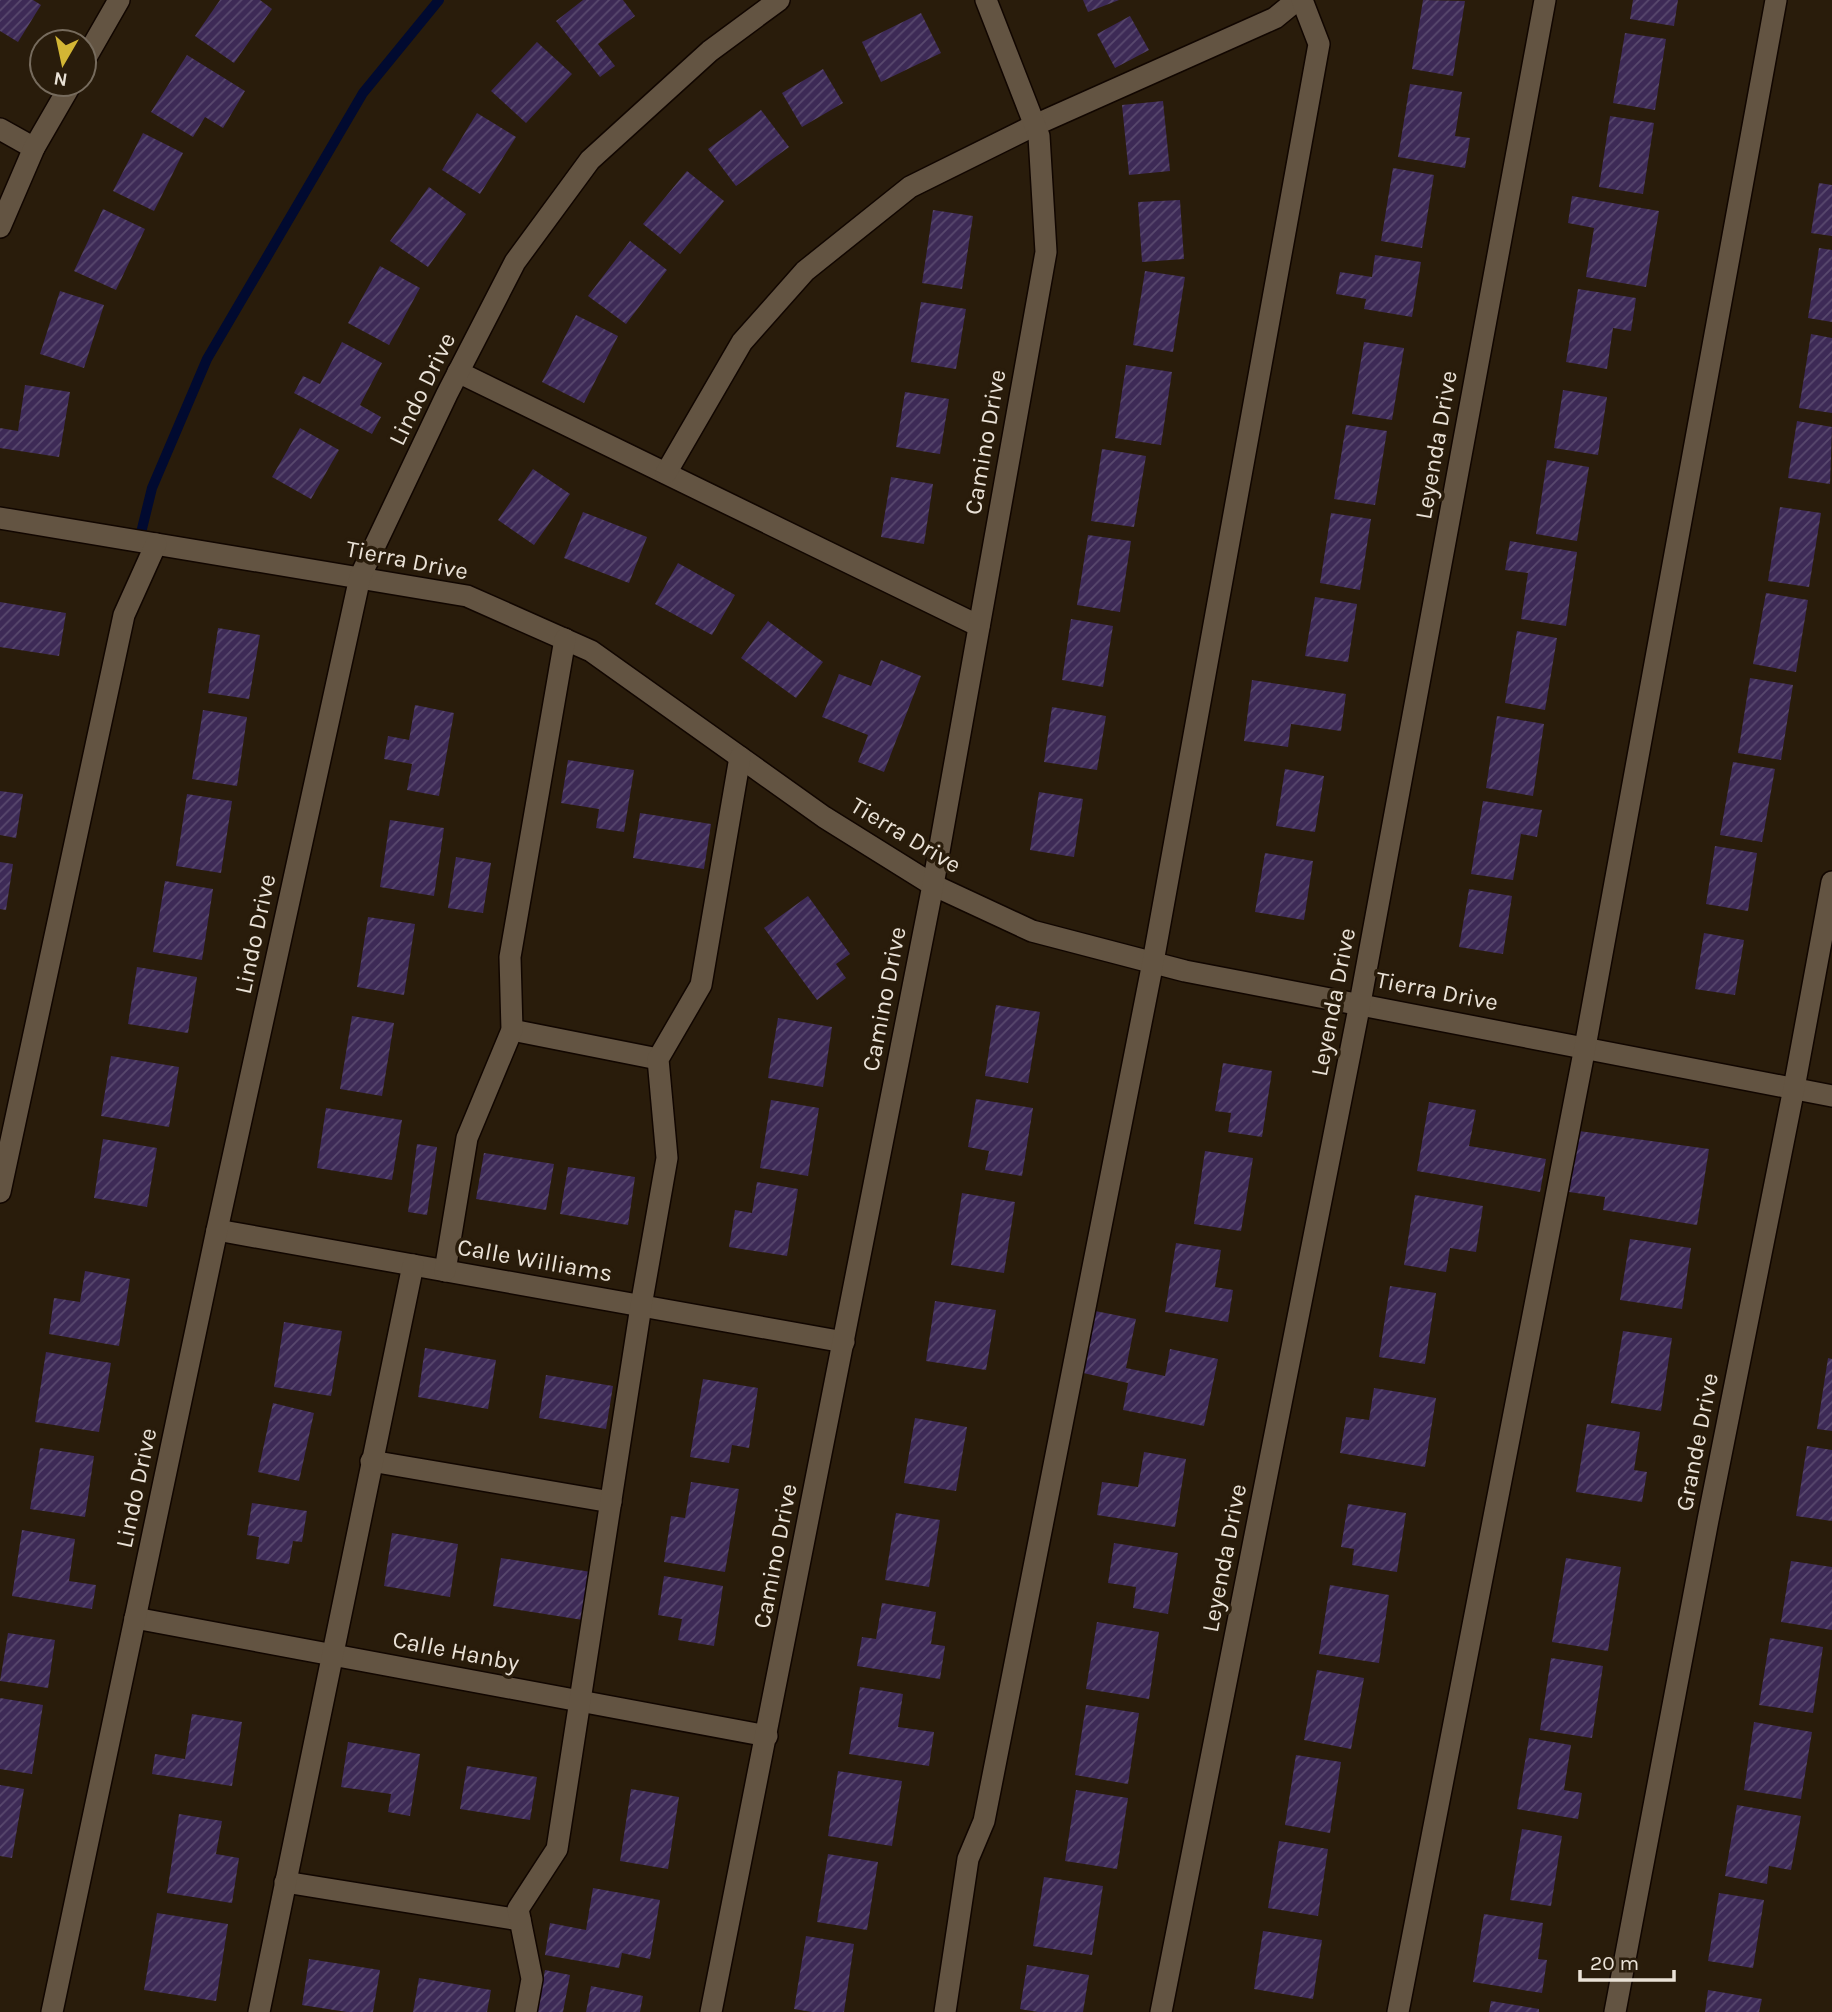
<svg xmlns="http://www.w3.org/2000/svg" width="1832" height="2012" font-family="Karla,sans-serif">
  <style>
    .lines { fill: none; stroke-linecap: round; stroke-linejoin: round }
    .stream { stroke: #010a30; stroke-width: 10 }
    .building { fill: url(#building-hatch) }
    .minor-casing { stroke: #110600; stroke-width: 24 }
    .minor { stroke: #635442; stroke-width: 21 }
    .labels { text-anchor: middle; stroke-width: 7; stroke-linejoin: round; paint-order: stroke }
    .street-label { font-size: 24px; fill: #eae2d7; stroke: #291c0b }
  </style>
  <defs>
    <pattern id="building-hatch" width="6" height="6" patternUnits="userSpaceOnUse" patternTransform="scale(1.75)"><rect width="6" height="6" fill="#3d2a56"/><path d="M-1 1l2-2M0 6l6-6M5 7l2-2" fill="none" stroke="#59496e"/></pattern>
  </defs>
  <rect width="100%" height="100%" fill="#291c0b"/>
  <g class="lines">
    <polyline class="stream" points="139,541 152,488 207,359 363,93 439,0"/>
  </g>
  <g class="building">
    <polygon points="0,0 33,0 41,5 18,42 0,31"/>
    <polygon points="220,0 260,0 272,9 234,63 195,36"/>
    <polygon points="583,0 623,0 635,16 598,44 615,66 600,77 556,21"/>
    <polygon points="1083,0 1119,0 1088,12"/>
    <polygon points="1423,0 1465,1 1453,76 1412,69"/>
    <polygon points="1633,0 1678,0 1674,26 1630,19"/>
    <polygon points="921,13 941,53 881,82 862,42"/>
    <polygon points="1130,16 1149,50 1115,68 1097,34"/>
    <polygon points="1625,33 1666,39 1655,110 1613,103"/>
    <polygon points="537,42 572,74 526,123 491,91"/>
    <polygon points="187,55 245,91 223,128 205,117 193,137 151,112"/>
    <polygon points="823,69 843,103 802,127 782,93"/>
    <polygon points="1410,84 1462,92 1455,136 1470,138 1465,168 1398,157"/>
    <polygon points="1163,101 1170,171 1129,175 1122,105"/>
    <polygon points="761,110 789,147 736,186 708,149"/>
    <polygon points="477,113 516,137 480,194 442,170"/>
    <polygon points="1610,116 1654,123 1643,194 1599,187"/>
    <polygon points="143,133 183,153 154,211 113,191"/>
    <polygon points="1393,168 1434,175 1422,248 1381,241"/>
    <polygon points="687,171 724,201 680,254 643,224"/>
    <polygon points="1819,183 1832,185 1832,236 1811,233"/>
    <polygon points="429,187 466,214 428,267 390,241"/>
    <polygon points="1572,196 1659,211 1646,287 1586,277 1594,228 1568,223"/>
    <polygon points="1180,200 1184,259 1142,262 1138,202"/>
    <polygon points="103,209 145,229 116,290 74,271"/>
    <polygon points="933,210 973,216 962,289 922,283"/>
    <polygon points="630,241 667,270 626,324 588,296"/>
    <polygon points="1819,248 1832,250 1832,322 1808,318"/>
    <polygon points="1375,255 1421,262 1412,317 1364,309 1366,299 1336,294 1340,272 1372,277"/>
    <polygon points="380,266 420,288 389,345 348,323"/>
    <polygon points="1145,271 1185,277 1173,352 1133,345"/>
    <polygon points="1578,289 1636,298 1631,331 1613,328 1607,369 1566,362"/>
    <polygon points="60,291 104,305 84,368 40,354"/>
    <polygon points="921,302 966,309 956,369 911,362"/>
    <polygon points="576,315 618,336 584,403 542,382"/>
    <polygon points="1811,334 1832,338 1832,413 1799,408"/>
    <polygon points="342,342 382,363 360,405 381,417 372,434 294,393 303,376 320,384"/>
    <polygon points="1364,342 1404,348 1392,420 1352,414"/>
    <polygon points="1126,365 1172,372 1161,445 1115,438"/>
    <polygon points="25,385 70,392 59,457 0,448 0,428 18,431"/>
    <polygon points="1563,390 1607,397 1598,455 1554,448"/>
    <polygon points="905,392 949,399 940,454 896,447"/>
    <polygon points="1797,421 1832,427 1830,484 1788,478"/>
    <polygon points="1346,425 1387,431 1375,505 1334,499"/>
    <polygon points="300,428 339,450 311,499 272,477"/>
    <polygon points="1102,449 1146,456 1134,527 1091,521"/>
    <polygon points="1547,460 1589,467 1577,541 1536,534"/>
    <polygon points="533,469 570,494 534,545 498,520"/>
    <polygon points="891,477 933,484 924,544 881,537"/>
    <polygon points="1780,507 1821,513 1809,587 1768,581"/>
    <polygon points="583,512 647,537 629,583 564,558"/>
    <polygon points="1331,513 1371,519 1360,590 1320,583"/>
    <polygon points="1088,535 1131,541 1120,612 1077,605"/>
    <polygon points="1510,541 1577,552 1566,626 1521,619 1528,573 1505,570"/>
    <polygon points="678,563 735,595 712,635 655,604"/>
    <polygon points="1766,593 1808,600 1796,672 1753,664"/>
    <polygon points="1315,597 1357,604 1348,662 1305,656"/>
    <polygon points="0,602 66,613 59,656 0,647"/>
    <polygon points="1071,619 1113,626 1103,687 1062,680"/>
    <polygon points="768,621 823,662 796,698 741,658"/>
    <polygon points="218,628 260,635 249,699 208,693"/>
    <polygon points="1517,631 1557,638 1545,710 1505,703"/>
    <polygon points="881,660 921,676 884,772 858,762 868,735 822,717 839,674 871,686"/>
    <polygon points="1750,678 1793,685 1781,760 1738,753"/>
    <polygon points="1252,680 1346,694 1341,731 1291,724 1288,747 1244,741"/>
    <polygon points="415,705 454,713 439,796 407,790 412,764 384,759 388,736 409,740"/>
    <polygon points="1052,707 1106,716 1097,770 1044,762"/>
    <polygon points="203,710 247,717 237,786 192,779"/>
    <polygon points="1497,716 1544,724 1533,796 1486,788"/>
    <polygon points="568,760 634,770 624,832 596,828 599,809 561,803"/>
    <polygon points="1733,762 1775,769 1762,842 1720,835"/>
    <polygon points="1285,769 1324,776 1315,832 1276,826"/>
    <polygon points="0,791 23,794 16,838 0,835"/>
    <polygon points="1039,792 1083,799 1074,857 1030,850"/>
    <polygon points="187,794 232,801 221,873 176,866"/>
    <polygon points="1483,801 1542,810 1537,837 1521,834 1513,880 1471,874"/>
    <polygon points="640,813 711,824 704,869 633,858"/>
    <polygon points="390,820 444,828 434,896 380,887"/>
    <polygon points="1715,846 1757,853 1748,911 1706,904"/>
    <polygon points="1265,853 1313,861 1304,920 1255,912"/>
    <polygon points="456,857 491,863 483,913 448,908"/>
    <polygon points="0,862 13,864 6,910 0,909"/>
    <polygon points="165,881 213,889 202,960 153,952"/>
    <polygon points="1469,889 1512,896 1503,954 1459,947"/>
    <polygon points="808,896 850,954 836,964 846,978 817,1000 764,928"/>
    <polygon points="368,917 415,924 404,995 357,987"/>
    <polygon points="1704,933 1744,940 1735,995 1695,989"/>
    <polygon points="137,967 197,977 188,1033 128,1024"/>
    <polygon points="996,1005 1040,1012 1028,1083 985,1076"/>
    <polygon points="352,1016 394,1023 382,1096 340,1089"/>
    <polygon points="778,1018 832,1027 823,1087 768,1078"/>
    <polygon points="111,1056 179,1067 169,1127 101,1116"/>
    <polygon points="1223,1063 1272,1071 1262,1137 1228,1132 1231,1113 1215,1111"/>
    <polygon points="976,1099 1033,1108 1022,1176 985,1170 989,1151 968,1147"/>
    <polygon points="771,1100 819,1108 808,1176 760,1168"/>
    <polygon points="1429,1102 1476,1110 1469,1146 1546,1159 1540,1192 1417,1171"/>
    <polygon points="326,1108 402,1120 392,1180 317,1168"/>
    <polygon points="1579,1131 1709,1149 1697,1225 1603,1210 1605,1197 1569,1192"/>
    <polygon points="103,1139 157,1148 147,1207 94,1198"/>
    <polygon points="417,1144 437,1147 427,1215 408,1212"/>
    <polygon points="1205,1151 1253,1158 1241,1231 1194,1224"/>
    <polygon points="484,1153 554,1164 546,1210 476,1199"/>
    <polygon points="568,1167 635,1177 628,1225 560,1214"/>
    <polygon points="757,1182 798,1189 787,1256 729,1247 735,1210 752,1213"/>
    <polygon points="962,1193 1015,1202 1004,1273 951,1265"/>
    <polygon points="1415,1195 1483,1206 1476,1252 1450,1248 1446,1272 1404,1265"/>
    <polygon points="1630,1239 1691,1248 1682,1309 1620,1300"/>
    <polygon points="1176,1243 1221,1250 1215,1287 1233,1290 1228,1322 1165,1312"/>
    <polygon points="85,1271 130,1279 119,1346 49,1334 54,1298 80,1302"/>
    <polygon points="1390,1286 1436,1293 1425,1364 1379,1357"/>
    <polygon points="935,1301 996,1310 986,1370 926,1361"/>
    <polygon points="1095,1311 1136,1319 1126,1368 1165,1376 1170,1349 1218,1359 1204,1426 1123,1410 1128,1383 1083,1373"/>
    <polygon points="284,1322 342,1331 331,1396 274,1387"/>
    <polygon points="1623,1331 1672,1338 1661,1411 1611,1403"/>
    <polygon points="425,1348 496,1360 488,1409 418,1397"/>
    <polygon points="46,1352 111,1363 99,1432 35,1422"/>
    <polygon points="1828,1358 1832,1359 1832,1431 1817,1429"/>
    <polygon points="546,1375 613,1386 606,1429 539,1418"/>
    <polygon points="703,1379 758,1388 749,1448 732,1445 729,1463 690,1457"/>
    <polygon points="1374,1388 1436,1398 1425,1467 1340,1453 1346,1417 1369,1420"/>
    <polygon points="273,1403 314,1413 299,1481 258,1472"/>
    <polygon points="915,1418 967,1427 956,1491 904,1483"/>
    <polygon points="1587,1424 1640,1432 1634,1470 1647,1472 1642,1502 1576,1492"/>
    <polygon points="1807,1446 1832,1450 1832,1521 1796,1516"/>
    <polygon points="40,1448 94,1456 85,1517 30,1509"/>
    <polygon points="1144,1452 1186,1459 1175,1527 1097,1515 1102,1482 1138,1487"/>
    <polygon points="691,1482 739,1489 725,1572 664,1562 671,1516 685,1518"/>
    <polygon points="252,1503 307,1511 302,1542 293,1541 289,1564 256,1559 259,1537 247,1535"/>
    <polygon points="1348,1504 1406,1513 1397,1572 1352,1565 1354,1549 1341,1547"/>
    <polygon points="896,1513 940,1520 929,1587 885,1580"/>
    <polygon points="22,1530 75,1539 69,1581 96,1585 92,1609 12,1596"/>
    <polygon points="392,1533 458,1544 450,1597 384,1586"/>
    <polygon points="1114,1543 1178,1553 1168,1614 1133,1608 1136,1587 1108,1583"/>
    <polygon points="501,1558 591,1572 583,1620 493,1606"/>
    <polygon points="1566,1558 1621,1567 1608,1651 1552,1642"/>
    <polygon points="1791,1561 1832,1567 1832,1630 1781,1622"/>
    <polygon points="664,1576 723,1586 714,1646 678,1640 682,1619 658,1615"/>
    <polygon points="1330,1585 1389,1595 1379,1663 1319,1654"/>
    <polygon points="882,1603 936,1612 931,1644 945,1646 940,1679 857,1666 862,1637 876,1639"/>
    <polygon points="1097,1622 1159,1632 1149,1699 1086,1689"/>
    <polygon points="8,1633 55,1640 48,1688 0,1681"/>
    <polygon points="1770,1638 1823,1647 1813,1713 1759,1705"/>
    <polygon points="1551,1658 1603,1666 1592,1738 1540,1730"/>
    <polygon points="1317,1670 1364,1678 1351,1749 1304,1740"/>
    <polygon points="860,1687 903,1694 898,1727 934,1732 929,1766 849,1754"/>
    <polygon points="0,1698 43,1705 32,1774 0,1769"/>
    <polygon points="1086,1705 1139,1713 1128,1784 1075,1775"/>
    <polygon points="192,1714 242,1722 232,1786 152,1774 155,1754 185,1759"/>
    <polygon points="1754,1722 1812,1732 1801,1799 1744,1790"/>
    <polygon points="1529,1738 1571,1745 1564,1790 1582,1793 1578,1819 1517,1809"/>
    <polygon points="348,1742 420,1754 410,1816 388,1812 391,1794 341,1787"/>
    <polygon points="1296,1755 1341,1762 1330,1833 1285,1825"/>
    <polygon points="467,1766 537,1777 530,1820 460,1809"/>
    <polygon points="838,1771 902,1781 892,1846 828,1836"/>
    <polygon points="0,1785 24,1789 12,1858 0,1856"/>
    <polygon points="631,1789 679,1797 668,1869 620,1861"/>
    <polygon points="1076,1790 1128,1798 1117,1869 1065,1861"/>
    <polygon points="1737,1805 1801,1816 1791,1870 1769,1866 1767,1884 1725,1876"/>
    <polygon points="179,1814 222,1821 216,1854 239,1858 232,1903 167,1893"/>
    <polygon points="1522,1829 1562,1836 1551,1906 1510,1900"/>
    <polygon points="1279,1841 1328,1849 1318,1916 1268,1908"/>
    <polygon points="828,1854 878,1862 867,1930 817,1922"/>
    <polygon points="1044,1877 1103,1886 1092,1955 1033,1946"/>
    <polygon points="593,1888 660,1900 650,1959 622,1953 619,1968 545,1955 550,1923 586,1930"/>
    <polygon points="1719,1893 1764,1900 1753,1968 1708,1961"/>
    <polygon points="157,1913 228,1924 216,2001 144,1990"/>
    <polygon points="1484,1914 1543,1923 1538,1959 1547,1960 1542,1993 1473,1982"/>
    <polygon points="1263,1931 1322,1940 1313,1999 1254,1989"/>
    <polygon points="806,1936 854,1944 844,2012 812,2012 794,2009"/>
    <polygon points="309,1959 380,1970 373,2012 347,2012 302,2005"/>
    <polygon points="1027,1965 1089,1975 1083,2012 1038,2012 1020,2009"/>
    <polygon points="545,1970 570,1975 563,2012 537,2012"/>
    <polygon points="419,1978 491,1990 487,2012 413,2012"/>
    <polygon points="591,1986 643,1996 640,2012 586,2012"/>
    <polygon points="1708,1990 1762,1999 1759,2012 1705,2012"/>
    <polygon points="1491,2001 1539,2009 1539,2012 1489,2012"/>
  </g>
  <g class="lines">
    <defs>
      <g id="minor">
        <polyline points="84,61 119,0"/>
        <polyline points="0,129 34,148"/>
        <polyline points="0,227 34,148 71,84"/>
        <polyline points="458,372 979,626"/>
        <polyline points="666,473 742,342 805,271 910,187 1035,125 1275,18 1297,0"/>
        <polyline points="0,518 467,596 591,651 824,817 933,885 1032,931 1185,971 1832,1096"/>
        <polyline points="512,1030 658,1059"/>
        <polyline points="0,1192 124,615 156,544"/>
        <polyline points="217,1230 844,1342"/>
        <polyline points="445,1271 467,1138 512,1030 510,957 565,639"/>
        <polyline points="371,1461 611,1502"/>
        <polyline points="135,1618 767,1736"/>
        <polyline points="285,1882 520,1920"/>
        <polyline points="52,2012 217,1230 360,577 447,394 515,262 590,160 710,51 779,0"/>
        <polyline points="259,2012 413,1265"/>
        <polyline points="526,2012 532,1979 518,1909 557,1849 641,1306 667,1158 658,1059 701,985 740,757"/>
        <polyline points="711,2012 933,885 1046,252 1039,136 986,0"/>
        <polyline points="945,2012 968,1859 984,1821 1153,962 1319,44 1302,0"/>
        <polyline points="1161,2012 1360,1003 1545,0"/>
        <polyline points="1398,2012 1585,1047 1776,0"/>
        <polyline points="1615,2012 1708,1520 1794,1088 1832,882"/>
      </g>
    </defs>
    <use href="#minor" class="minor-casing"/>
    <use href="#minor" class="minor"/>
  </g>
  <g class="labels">
    <g class="street-label">
      <text transform="translate(422 389) rotate(-64)" y="8">Lindo Drive</text>
      <text transform="translate(985 442) rotate(-80)" y="8">Camino Drive</text>
      <text transform="translate(1436 445) rotate(-80)" y="8">Leyenda Drive</text>
      <text transform="translate(407 560) rotate(11)" y="8">Tierra Drive</text>
      <text transform="translate(906 835) rotate(31)" y="8">Tierra Drive</text>
      <text transform="translate(255 934) rotate(-78)" y="8">Lindo Drive</text>
      <text transform="translate(1437 991) rotate(11)" y="8">Tierra Drive</text>
      <text transform="translate(884 999) rotate(-79)" y="8">Camino Drive</text>
      <text transform="translate(1333 1002) rotate(-79)" y="8">Leyenda Drive</text>
      <text transform="translate(535 1260) rotate(10)" y="8">Calle Williams</text>
      <text transform="translate(1697 1442) rotate(-79)" y="8">Grande Drive</text>
      <text transform="translate(136 1488) rotate(-78)" y="8">Lindo Drive</text>
      <text transform="translate(775 1556) rotate(-79)" y="8">Camino Drive</text>
      <text transform="translate(1224 1558) rotate(-79)" y="8">Leyenda Drive</text>
      <text transform="translate(456 1651) rotate(11)" y="8">Calle Hanby</text>
    </g>
  </g>
  <g transform="translate(63 63) rotate(189)"><circle r="33" fill="#291c0b" stroke="#766b5d" stroke-width="2"/>
  <path d="M0-5L12 26L0 18L-12 26Z" fill="#d3b635"/>
  <text y="-10" font-size="19" font-weight="bold" text-anchor="middle" fill="#eae2d7">N</text>
  </g>
  <path d="M1580 1970v10h94v-10" fill="none" stroke="#eae2d7" stroke-width="3.5"/>
  <text x="1590" y="1970" font-size="21" fill="#eae2d7" stroke="#291c0b" stroke-width="5" paint-order="stroke">20 m</text>
</svg>
